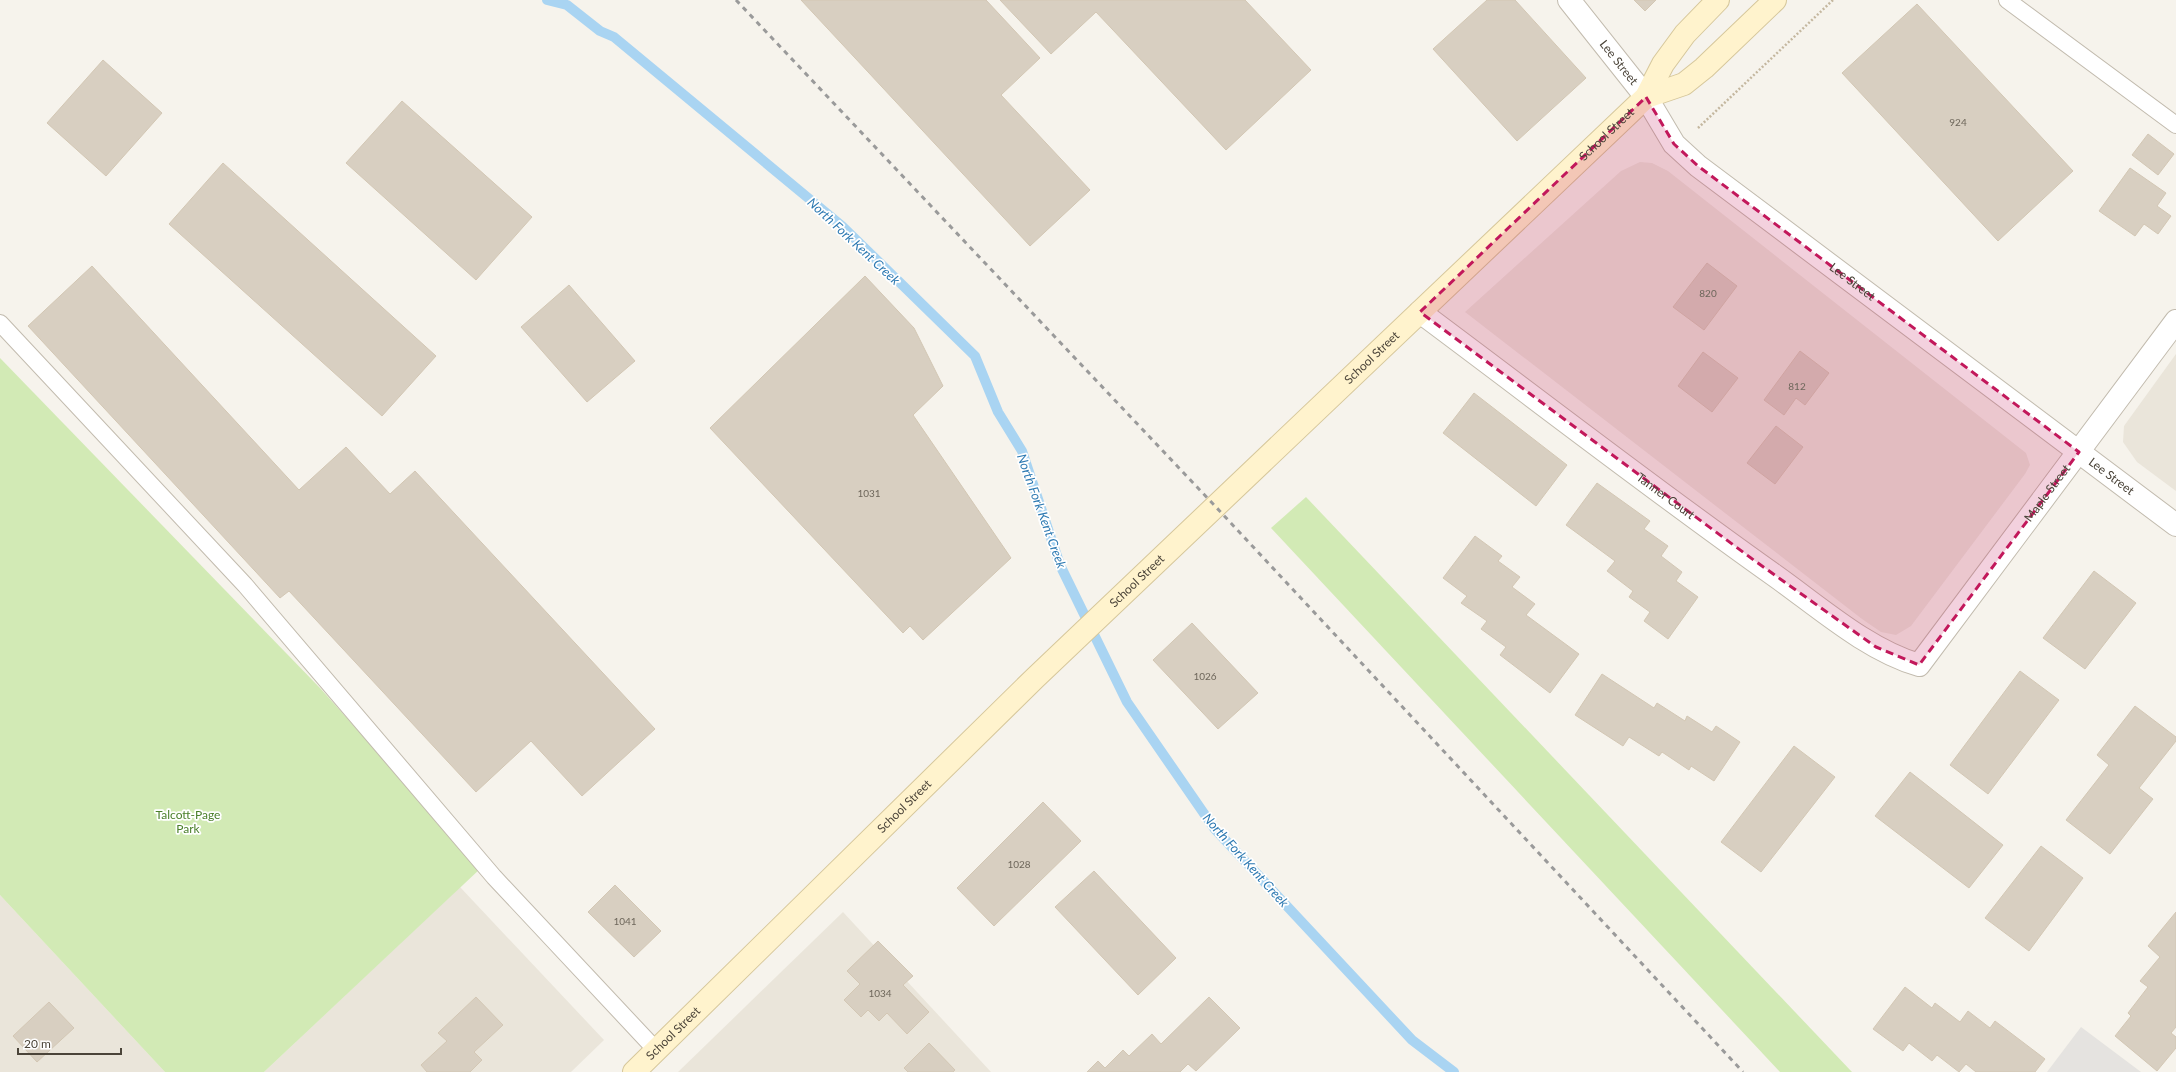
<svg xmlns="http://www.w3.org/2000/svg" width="2176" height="1072" font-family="Lato,sans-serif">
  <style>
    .residential { fill: #eae5da }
    .green { fill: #d2eab5 }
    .parking { fill: #e5e3e0 }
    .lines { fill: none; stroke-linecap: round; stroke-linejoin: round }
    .stream { stroke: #a9d4f2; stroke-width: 10 }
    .building { fill: #d8cfc1; stroke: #d3c7b4 }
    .lane-casing { stroke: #c2bbae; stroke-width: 18 }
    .street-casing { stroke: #c2bbae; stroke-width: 24 }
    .secondary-casing { stroke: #d6c79b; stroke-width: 24 }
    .path { stroke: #c4b79f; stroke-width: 2.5; stroke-dasharray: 2 2; stroke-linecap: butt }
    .lane { stroke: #fff; stroke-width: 16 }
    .street { stroke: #fff; stroke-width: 22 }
    .secondary { stroke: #fff3cd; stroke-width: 22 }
    .rail { stroke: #9a9a9a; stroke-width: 3; stroke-dasharray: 5 5; stroke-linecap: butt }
    .marked { fill: #c2185b; fill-opacity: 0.2; stroke: #c2185b; stroke-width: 3; stroke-dasharray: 8 5; stroke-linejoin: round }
    .labels { text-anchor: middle; stroke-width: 3.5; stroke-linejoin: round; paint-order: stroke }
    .number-label { font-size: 10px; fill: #6e675b }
    .street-label { font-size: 12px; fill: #4b4439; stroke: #fff }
    .park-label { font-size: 12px; fill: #4a7f2a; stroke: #fff }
    .water-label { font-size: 13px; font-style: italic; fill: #2e7ab2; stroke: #fff }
  </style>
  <rect width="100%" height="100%" fill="#f6f3ec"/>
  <g class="residential">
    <polygon points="1640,162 1652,163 1668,171 2026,453 2030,465 2025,474 1911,626 1896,635 1881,632 1862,619 1465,312 1621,171"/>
    <polygon points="2176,354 2176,491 2137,462 2123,442 2124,426"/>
    <polygon points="460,887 604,1040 571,1072 264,1072"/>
    <polygon points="0,895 165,1072 0,1072"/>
    <polygon points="843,912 991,1072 678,1072"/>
  </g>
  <g class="green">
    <polygon points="0,358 320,688 481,868 264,1072 165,1072 0,895"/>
    <polygon points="1306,497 1852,1072 1780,1072 1271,528"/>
  </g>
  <polygon class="parking" points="2081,1027 2141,1072 2047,1072"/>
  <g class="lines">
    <polyline class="stream" points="547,0 567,5 600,31 614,37 842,226 975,356 998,412 1022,451 1060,565 1127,702 1214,828 1412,1040 1454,1072"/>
  </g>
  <g class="building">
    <polygon points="801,0 986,0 1040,58 1001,95 1090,190 1030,246"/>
    <polygon points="1000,0 1245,0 1311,70 1226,150 1096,12 1051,54"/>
    <polygon points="1487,0 1515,0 1586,78 1517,141 1433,49"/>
    <polygon points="1634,0 1656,0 1645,11"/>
    <polygon points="1917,4 2073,171 1998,241 1842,73"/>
    <polygon points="103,60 162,113 106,176 47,123"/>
    <polygon points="402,101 532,217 476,280 346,163"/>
    <polygon points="2148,134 2174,154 2158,175 2132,155"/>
    <polygon points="223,163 436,356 382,416 169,224"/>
    <polygon points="2130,168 2166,193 2157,206 2171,216 2158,234 2144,224 2135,236 2099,211"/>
    <polygon points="1707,263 1737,286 1704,330 1673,307"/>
    <polygon points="92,266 299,490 346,447 390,494 415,471 655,729 582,796 531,741 476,792 289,591 280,598 28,326"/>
    <polygon points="865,276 914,328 943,386 913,415 1011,558 923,640 910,626 903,633 710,428"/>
    <polygon points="569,285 635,361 587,402 521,327"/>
    <polygon points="1800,351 1829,373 1805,405 1796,398 1784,415 1764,400"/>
    <polygon points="1703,352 1738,378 1712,412 1678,386"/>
    <polygon points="1474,393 1567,465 1536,506 1443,433"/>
    <polygon points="1776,426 1803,447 1775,484 1747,463"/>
    <polygon points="1597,483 1650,521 1644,529 1668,546 1661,556 1682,572 1676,581 1698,597 1668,639 1644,621 1650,612 1629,597 1633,591 1607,571 1615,561 1566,525"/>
    <polygon points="1475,536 1502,556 1498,561 1520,577 1512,587 1535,604 1526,615 1579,654 1550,693 1500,655 1506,647 1481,629 1487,621 1461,603 1467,596 1443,578"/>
    <polygon points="2094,571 2136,603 2085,669 2043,638"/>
    <polygon points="1192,623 1258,693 1218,729 1153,660"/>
    <polygon points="2020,671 2059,700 1988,794 1950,765"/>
    <polygon points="1602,674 1654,708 1657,703 1685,721 1687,716 1712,732 1716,726 1740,742 1714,781 1691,766 1689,770 1662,752 1659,756 1629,737 1623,746 1575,715"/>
    <polygon points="2135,706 2176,737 2176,741 2139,788 2153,799 2110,854 2066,820 2109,765 2097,755"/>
    <polygon points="1794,746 1835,777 1761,872 1721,842"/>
    <polygon points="1910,772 2003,845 1969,888 1875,816"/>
    <polygon points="1043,802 1081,841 994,926 957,888"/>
    <polygon points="2041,846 2083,878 2029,951 1985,918"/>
    <polygon points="1094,871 1176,958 1138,995 1055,907"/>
    <polygon points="615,885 661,931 634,957 588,912"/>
    <polygon points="2176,912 2176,1027 2171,1033 2176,1037 2176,1048 2157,1071 2115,1036 2131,1016 2128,1013 2148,987 2140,981 2160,957 2148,946"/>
    <polygon points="878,941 913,976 903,985 929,1012 907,1034 887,1013 879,1021 868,1010 861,1017 844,1000 860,984 847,971"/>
    <polygon points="1905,987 1932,1008 1935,1003 1960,1022 1968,1011 1990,1028 1995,1021 2045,1059 2035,1072 1976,1072 1966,1064 1959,1072 1937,1055 1932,1061 1909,1043 1903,1051 1873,1029"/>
    <polygon points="476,997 503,1025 474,1052 482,1060 470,1072 427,1072 421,1065 447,1041 438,1033"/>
    <polygon points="1209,997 1240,1028 1196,1071 1188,1064 1180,1072 1087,1072 1098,1061 1105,1068 1123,1050 1129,1056 1152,1034 1161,1044"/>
    <polygon points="49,1002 74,1028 37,1062 13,1036"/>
    <polygon points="929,1043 955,1070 953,1072 908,1072 904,1068"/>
  </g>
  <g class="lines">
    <defs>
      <g id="lane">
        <polyline points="2007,0 2176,125"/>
        <polyline points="0,323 245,585 494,877 656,1050"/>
      </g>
      <g id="street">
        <path id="s1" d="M1569,0L1646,97L1674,144L1698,166L2176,525"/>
        <path id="s2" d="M1420,312C1538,400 1654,490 1774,575C1818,606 1867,650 1919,665L2176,321"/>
      </g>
      <g id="secondary">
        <polyline points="1646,97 1684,84 1704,68 1775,0"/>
        <path id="s3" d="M634,1072L1035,678L1646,97L1663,64L1685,34L1718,0"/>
      </g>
    </defs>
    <use href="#lane" class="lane-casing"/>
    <use href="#street" class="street-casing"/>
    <use href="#secondary" class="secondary-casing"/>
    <polyline class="path" points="1698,128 1833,0"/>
    <use href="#lane" class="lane"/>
    <use href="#street" class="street"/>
    <use href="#secondary" class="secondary"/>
    <polyline class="rail" points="736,0 1215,506 1743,1072"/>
  </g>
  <path class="marked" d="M1646,97L1674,144L1698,166L2079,452L1919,665L1876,647L1755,561L1420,312Z"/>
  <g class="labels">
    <g class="number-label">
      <text x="1958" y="126">924</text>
      <text x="1708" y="297">820</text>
      <text x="1797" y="390">812</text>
      <text x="869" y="497">1031</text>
      <text x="1205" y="680">1026</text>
      <text x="1019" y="868">1028</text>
      <text x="625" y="925">1041</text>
      <text x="880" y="997">1034</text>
    </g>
    <g class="street-label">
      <text dy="4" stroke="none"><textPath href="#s1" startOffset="80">Lee Street</textPath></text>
      <text dy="4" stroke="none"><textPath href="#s3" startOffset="1351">School Street</textPath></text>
      <text dy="4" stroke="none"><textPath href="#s1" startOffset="404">Lee Street</textPath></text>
      <text dy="4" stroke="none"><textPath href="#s3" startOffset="1027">School Street</textPath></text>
      <text dy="4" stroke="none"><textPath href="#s1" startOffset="728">Lee Street</textPath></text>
      <text dy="4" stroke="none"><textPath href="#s2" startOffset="827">Maple Street</textPath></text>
      <text dy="4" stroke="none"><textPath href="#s2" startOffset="307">Tanner Court</textPath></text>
      <text dy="4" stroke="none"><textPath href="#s3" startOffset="703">School Street</textPath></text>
      <text dy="4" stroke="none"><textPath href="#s3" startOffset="379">School Street</textPath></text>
      <text dy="4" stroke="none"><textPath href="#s3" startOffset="55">School Street</textPath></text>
    </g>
    <g class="park-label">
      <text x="188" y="819">Talcott-Page<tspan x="188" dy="14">Park</tspan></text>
    </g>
    <g class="water-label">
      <text transform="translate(854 241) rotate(43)" y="5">North Fork Kent Creek</text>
      <text transform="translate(1042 511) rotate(70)" y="5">North Fork Kent Creek</text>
      <text transform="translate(1246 860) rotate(48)" y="5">North Fork Kent Creek</text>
    </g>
  </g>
  <path d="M18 1048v6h103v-6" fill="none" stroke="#4b4439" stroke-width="2"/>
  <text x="24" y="1048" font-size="12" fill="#4b4439" stroke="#ffffff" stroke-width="3" paint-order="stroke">20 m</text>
</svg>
